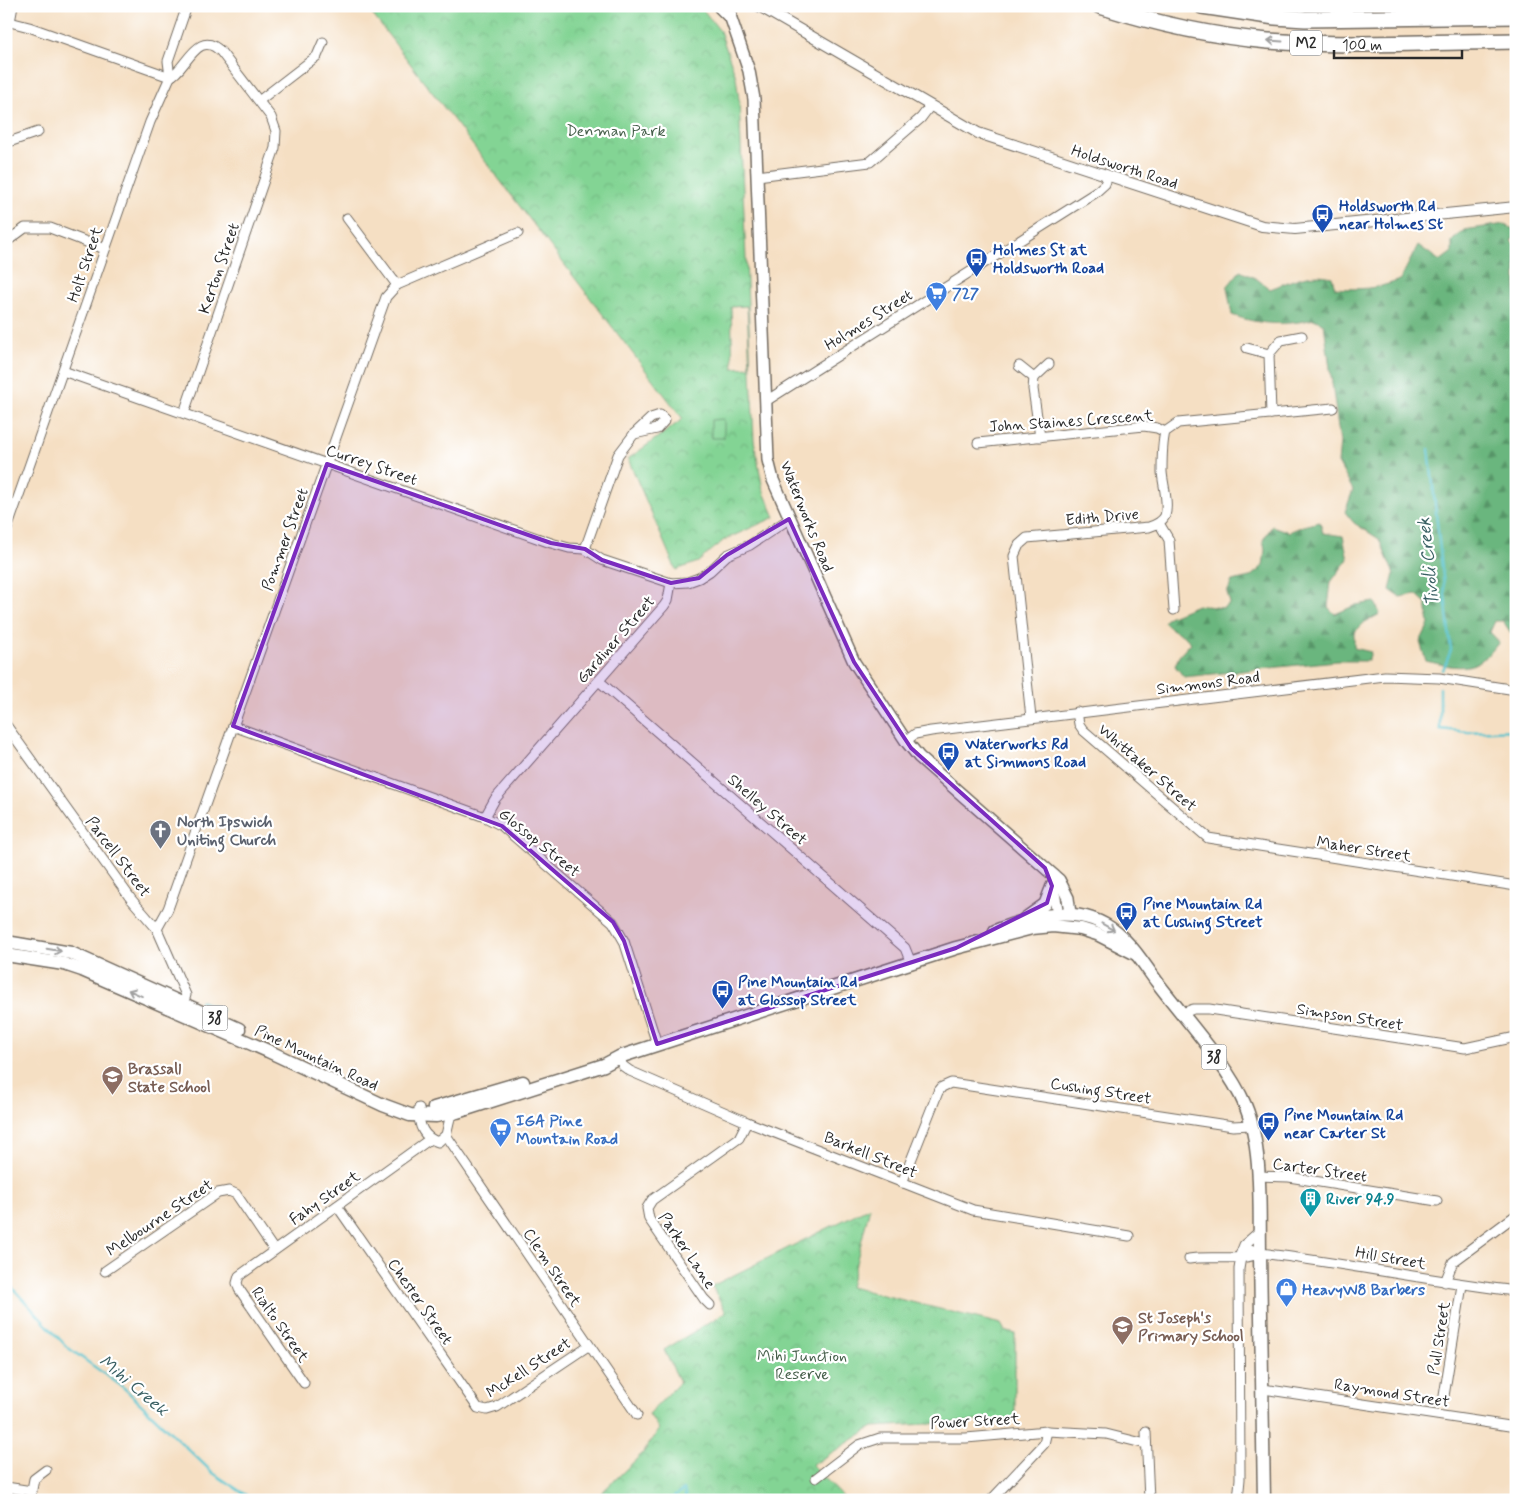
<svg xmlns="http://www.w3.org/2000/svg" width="1522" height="1506" font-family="Mynerve,sans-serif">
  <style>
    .forest { fill: url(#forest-firs); stroke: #4a7054 }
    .park { fill: url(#park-crowns); stroke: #578060; fill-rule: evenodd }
    .pitch { fill: #83d494; stroke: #578060 }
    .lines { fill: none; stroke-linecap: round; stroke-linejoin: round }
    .stream { stroke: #56c3cd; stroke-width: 2.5 }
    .minor-casing { stroke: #726a60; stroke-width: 11 }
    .tertiary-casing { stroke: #726a60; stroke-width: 12 }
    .secondary-casing { stroke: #726a60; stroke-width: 14 }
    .primary-casing { stroke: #726a60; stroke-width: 15 }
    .motorway-casing { stroke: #726a60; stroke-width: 18 }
    .minor { stroke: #fff; stroke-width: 9 }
    .tertiary { stroke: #fff; stroke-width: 10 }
    .secondary { stroke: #fff; stroke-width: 11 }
    .primary { stroke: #fff; stroke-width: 12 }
    .motorway { stroke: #fff; stroke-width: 15 }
    .oneway { stroke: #a0a0a0 }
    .marked { fill: #7b2cbf; fill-opacity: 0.2; stroke: #7b2cbf; stroke-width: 4; stroke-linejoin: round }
    .labels { text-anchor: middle; stroke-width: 4.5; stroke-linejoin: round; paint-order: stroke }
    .shield { fill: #fff; stroke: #6b6b6b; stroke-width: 1 }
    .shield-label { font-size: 15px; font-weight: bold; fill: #2b2b2b }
    .park-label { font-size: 16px; fill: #455e4a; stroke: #fff }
    .street-label { font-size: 16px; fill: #2b2b2b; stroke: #fff }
    .transit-label { font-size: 16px; font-weight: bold; fill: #164399; stroke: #fff; text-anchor: start }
    .shop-label { font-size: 16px; font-weight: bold; fill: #366cbe; stroke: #fff; text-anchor: start }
    .worship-label { font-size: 16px; font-weight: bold; fill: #5b616d; stroke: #fff; text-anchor: start }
    .education-label { font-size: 16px; font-weight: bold; fill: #785e54; stroke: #fff; text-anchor: start }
    .culture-label { font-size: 16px; font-weight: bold; fill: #0d838f; stroke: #fff; text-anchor: start }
    .water-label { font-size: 18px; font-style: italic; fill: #3a6064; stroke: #fff }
  </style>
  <defs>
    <pattern id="forest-firs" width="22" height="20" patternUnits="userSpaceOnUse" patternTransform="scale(1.25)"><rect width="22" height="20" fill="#6ab67e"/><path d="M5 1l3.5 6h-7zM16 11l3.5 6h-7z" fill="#579467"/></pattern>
    <pattern id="park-crowns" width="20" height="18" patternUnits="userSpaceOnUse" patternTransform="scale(1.25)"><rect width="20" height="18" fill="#83d494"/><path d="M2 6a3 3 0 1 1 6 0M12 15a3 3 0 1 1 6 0" fill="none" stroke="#71b680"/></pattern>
  </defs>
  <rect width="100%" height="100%" fill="#fff"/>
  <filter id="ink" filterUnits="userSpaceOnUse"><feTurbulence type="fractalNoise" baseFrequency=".02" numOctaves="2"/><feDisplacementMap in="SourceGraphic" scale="10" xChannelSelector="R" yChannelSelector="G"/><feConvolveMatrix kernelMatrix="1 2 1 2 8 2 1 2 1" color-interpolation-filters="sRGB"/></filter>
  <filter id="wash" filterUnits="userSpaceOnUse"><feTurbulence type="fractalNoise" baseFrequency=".0096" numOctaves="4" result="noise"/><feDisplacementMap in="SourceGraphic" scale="20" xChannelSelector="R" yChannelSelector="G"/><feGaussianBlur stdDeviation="1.12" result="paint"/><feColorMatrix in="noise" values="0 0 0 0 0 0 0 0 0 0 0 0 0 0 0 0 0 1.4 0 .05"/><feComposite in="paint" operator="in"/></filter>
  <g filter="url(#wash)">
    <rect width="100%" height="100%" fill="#f5dfc3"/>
    <g class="forest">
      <path d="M1505,224L1516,231V235L1511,241L1516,246V629L1511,633L1503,621H1495L1490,632L1499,642C1476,673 1461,669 1426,661L1420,642L1429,624L1426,603L1416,594L1400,597L1390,590L1394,574L1379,539L1354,523L1345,512L1353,490L1338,463L1340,442L1324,324L1314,319C1285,326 1260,325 1232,315L1227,287L1240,271L1257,279L1270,289C1292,281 1308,271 1332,277L1335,288C1359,290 1377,289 1400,280L1418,245L1440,261L1452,252V241L1464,230Z"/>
      <path d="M1320,522L1323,533L1343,536L1348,559L1331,582L1328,607L1335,614L1356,605L1375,602L1380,614L1365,622L1354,633V648L1371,652L1368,661H1336L1184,677L1175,666L1179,656L1191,643C1184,633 1172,632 1164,622L1168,617L1197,605L1223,608L1230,603L1227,593L1232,581L1250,577L1263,566L1265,550L1263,540L1272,526L1289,532L1303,526Z"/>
    </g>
    <g class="park">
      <path d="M366,6H700L720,31L736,77L739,100L754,440L763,490L775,517L724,540L698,562L676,570L628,459L683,419ZM747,306L750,367L733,368L731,307Z"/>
      <polygon points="870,1207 850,1287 1001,1324 1005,1331 1015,1334 1015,1419 873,1427 812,1465 846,1500 594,1500 644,1452 659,1429 649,1414 680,1382 664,1350 726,1312 712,1286"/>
    </g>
    <polygon class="pitch" points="724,419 724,438 711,438 711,420"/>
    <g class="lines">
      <g class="stream">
        <polyline points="1429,449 1451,650 1443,670"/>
        <polyline points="1440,688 1440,729 1468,732 1516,730"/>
        <polyline points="157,980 175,989"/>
        <polyline points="200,1001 222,1010"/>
        <polyline points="6,1281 67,1347 124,1388 213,1473 253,1500"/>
        <polyline points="669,1500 684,1490 686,1500"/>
      </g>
    </g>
  </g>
  <g filter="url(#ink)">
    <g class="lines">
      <defs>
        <g id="minor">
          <polyline points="6,21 29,27 170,77"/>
          <polyline points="10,22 13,6"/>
          <path d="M170,77C186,70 198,27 221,52L271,117L276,131L275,148L184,413"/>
          <polyline points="260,100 317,56 323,42"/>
          <polyline points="6,143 38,132"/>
          <polyline points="757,176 870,162 921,118 930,106"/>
          <polyline points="347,218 397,285"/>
          <polyline points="6,242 25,228 50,228 105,249"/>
          <polyline points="1247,348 1269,354 1271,414"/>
          <polyline points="1269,354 1281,340 1302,336"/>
          <polyline points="1019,366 1034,378 1049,364"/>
          <polyline points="63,371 551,543 569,548 585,549 602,560 671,583"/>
          <polyline points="1034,378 1033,389 1040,437"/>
          <polyline points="766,401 1095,193 1105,184 1108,176"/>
          <polygon points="660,415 665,420 657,429 634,434 651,418"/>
          <polyline points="978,443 1144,426 1157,428 1165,432"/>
          <polyline points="1159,523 1169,540 1174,610"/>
          <polyline points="6,532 150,122 170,77 168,61 187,6"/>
          <polyline points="585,549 618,455 634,434"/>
          <polyline points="599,681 905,948 911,963"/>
          <polyline points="1077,712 1079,724 1083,730 1208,838 1516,886"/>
          <path d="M1031,718L1014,556L1019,545L1027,538L1149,527C1155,525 1162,522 1165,516C1169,503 1163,485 1162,472C1162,459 1162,444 1165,432L1178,423L1333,408"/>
          <polyline points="6,725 131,899 157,929 186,995 182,1008"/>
          <polyline points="233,726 485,817 502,826 613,922 624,941 657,1044"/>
          <polyline points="906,741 915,734 931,731 1385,676 1439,678 1516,690"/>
          <polyline points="485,817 495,799 664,606 668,600 671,583 688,582 699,578 710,571 727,555 750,545 789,519"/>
          <polyline points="157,929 168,909 386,297 397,285 518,233"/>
          <polyline points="1181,1014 1193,1009 1209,1009 1465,1048 1516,1037"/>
          <polyline points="619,1057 623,1066 630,1071 747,1122 973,1210 1129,1236"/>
          <path d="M419,1108C418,1123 422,1137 438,1142L446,1135L450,1118L457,1112"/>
          <polyline points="446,1135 637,1415"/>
          <polyline points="1258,1176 1289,1177 1437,1201"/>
          <polyline points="902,1183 938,1092 942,1087 951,1083 1233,1126 1251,1125"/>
          <polyline points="337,1206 478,1408 487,1410 497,1407 588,1346"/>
          <polyline points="1240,1255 1244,1245 1260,1231"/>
          <path d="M1189,1259C1209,1255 1245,1262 1260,1253"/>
          <polyline points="105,1271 218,1193 229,1191 236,1194 274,1250"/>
          <polyline points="1445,1282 1453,1262 1516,1215"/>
          <polyline points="710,1305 704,1299 649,1219 647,1208 652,1200 739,1138 747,1122"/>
          <polyline points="304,1383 239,1289 237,1283 239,1276 430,1139"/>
          <polyline points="1263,1389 1516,1427"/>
          <polyline points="1444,1396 1462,1285"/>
          <polyline points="1146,1432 1149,1500"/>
          <polyline points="816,1478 859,1445 880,1438 966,1438 1047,1431 1106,1434 1146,1444"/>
          <polyline points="6,1487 32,1491"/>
          <polyline points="30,1500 34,1479 46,1470"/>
          <polyline points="991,1500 1044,1444 1047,1431"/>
          <path d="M1238,1500L1240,1479L1239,1269L1242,1251L1250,1249L1260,1253C1346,1263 1430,1281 1516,1291"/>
        </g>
        <polyline id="tertiary" points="759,6 978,133 1262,226 1295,229 1516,207"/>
        <g id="secondary">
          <polyline points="727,7 749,71 754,99 768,460 773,480 854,662 906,741 919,757 1059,880 1068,898 1070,914"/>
          <polyline points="1053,888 1058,914"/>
          <polyline points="1024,919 1045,904 1052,886"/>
        </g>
        <g id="primary">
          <path d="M995,931C1034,915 1081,903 1117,933C1133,946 1145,966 1157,982C1184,1018 1228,1065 1245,1105C1263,1147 1259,1209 1260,1254C1262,1336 1263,1418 1264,1500"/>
          <polyline points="6,942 71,953 239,1029"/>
          <polyline points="6,955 64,964 82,970 268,1051 383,1105 410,1115 436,1116 457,1112 604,1065 619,1057 956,948 1032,928 1053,926 1081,929 1097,934 1136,954"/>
          <polyline points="434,1108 523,1082"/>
        </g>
        <g id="motorway">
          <polyline points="721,6 729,14"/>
          <path d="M1100,6C1154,23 1211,36 1268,41C1350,47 1433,42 1516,41"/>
          <polyline points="1202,6 1275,17 1305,19 1516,16"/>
        </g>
      </defs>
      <use href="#minor" class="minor-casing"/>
      <use href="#tertiary" class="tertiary-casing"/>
      <use href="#secondary" class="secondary-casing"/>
      <use href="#primary" class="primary-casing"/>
      <use href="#motorway" class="motorway-casing"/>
      <use href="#minor" class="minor"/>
      <use href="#tertiary" class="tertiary"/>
      <use href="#secondary" class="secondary"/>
      <use href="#primary" class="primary"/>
      <use href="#motorway" class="motorway"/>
    </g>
    <defs><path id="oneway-shaft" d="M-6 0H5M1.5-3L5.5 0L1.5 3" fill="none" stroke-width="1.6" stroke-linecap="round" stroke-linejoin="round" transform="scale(1.25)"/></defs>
    <g class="oneway">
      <use href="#oneway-shaft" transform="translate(1275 41) rotate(-176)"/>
      <use href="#oneway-shaft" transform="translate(1108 927) rotate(29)"/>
      <use href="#oneway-shaft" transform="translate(54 950) rotate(10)"/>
      <use href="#oneway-shaft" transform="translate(135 993) rotate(-156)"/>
    </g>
  </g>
  <path class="marked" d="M327,464L551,543L585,549L602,560L671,583L699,578L727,555L789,519L854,662L911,748L1045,868L1052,886L1047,903L956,948L657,1044L624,941L613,922L502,826L233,726Z"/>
  <defs>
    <symbol id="bus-pin" viewBox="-11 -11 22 30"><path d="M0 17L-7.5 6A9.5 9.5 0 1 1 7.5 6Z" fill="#1a4fb4" stroke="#fff"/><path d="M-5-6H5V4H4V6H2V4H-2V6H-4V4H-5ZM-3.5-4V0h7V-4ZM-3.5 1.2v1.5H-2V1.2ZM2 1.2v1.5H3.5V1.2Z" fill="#fff"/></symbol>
    <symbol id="supermarket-pin" viewBox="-11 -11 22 30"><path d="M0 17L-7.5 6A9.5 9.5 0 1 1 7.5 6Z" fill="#3f7fe0" stroke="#fff"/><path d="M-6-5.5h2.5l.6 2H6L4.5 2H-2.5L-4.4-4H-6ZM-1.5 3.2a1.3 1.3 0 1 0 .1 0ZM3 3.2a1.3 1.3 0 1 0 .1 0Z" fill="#fff"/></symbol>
    <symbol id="church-pin" viewBox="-11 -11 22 30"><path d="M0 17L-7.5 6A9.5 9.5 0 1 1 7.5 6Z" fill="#6b7280" stroke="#fff"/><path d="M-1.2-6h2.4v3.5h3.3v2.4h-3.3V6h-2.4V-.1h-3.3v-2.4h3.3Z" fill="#fff"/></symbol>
    <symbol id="school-pin" viewBox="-11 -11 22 30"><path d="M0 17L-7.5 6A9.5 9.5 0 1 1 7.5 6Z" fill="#8d6e63" stroke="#fff"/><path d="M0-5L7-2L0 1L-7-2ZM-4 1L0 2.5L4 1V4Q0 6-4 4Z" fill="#fff"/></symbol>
    <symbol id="building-pin" viewBox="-11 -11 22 30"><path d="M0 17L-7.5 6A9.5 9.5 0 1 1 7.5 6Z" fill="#0f9aa8" stroke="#fff"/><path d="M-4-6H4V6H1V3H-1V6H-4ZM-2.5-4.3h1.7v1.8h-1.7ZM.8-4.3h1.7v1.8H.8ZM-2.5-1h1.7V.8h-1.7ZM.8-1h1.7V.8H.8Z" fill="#fff"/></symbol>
    <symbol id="shop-pin" viewBox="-11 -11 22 30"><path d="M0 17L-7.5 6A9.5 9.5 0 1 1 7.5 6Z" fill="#3f7fe0" stroke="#fff"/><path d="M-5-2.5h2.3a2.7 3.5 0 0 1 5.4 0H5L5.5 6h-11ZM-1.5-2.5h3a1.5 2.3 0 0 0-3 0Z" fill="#fff"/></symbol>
  </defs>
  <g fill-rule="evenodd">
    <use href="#bus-pin" x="1310" y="202" width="25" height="34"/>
    <use href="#bus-pin" x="964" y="246" width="25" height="34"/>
    <use href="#supermarket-pin" x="924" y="280" width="25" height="34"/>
    <use href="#bus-pin" x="936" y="740" width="25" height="34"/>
    <use href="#church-pin" x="148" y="818" width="25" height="34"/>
    <use href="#bus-pin" x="1114" y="900" width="25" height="34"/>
    <use href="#bus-pin" x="710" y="978" width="25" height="34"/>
    <use href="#school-pin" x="100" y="1064" width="25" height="34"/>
    <use href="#bus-pin" x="1256" y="1110" width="25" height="34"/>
    <use href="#supermarket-pin" x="488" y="1116" width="25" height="34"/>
    <use href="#building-pin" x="1298" y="1186" width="25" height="34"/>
    <use href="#shop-pin" x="1274" y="1276" width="25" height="34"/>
    <use href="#school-pin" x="1110" y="1314" width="25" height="34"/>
  </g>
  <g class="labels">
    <g class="shield">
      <rect x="1290" y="30.5" width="32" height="25" rx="4"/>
      <rect x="202.5" y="1005.5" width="25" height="25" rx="4"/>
      <rect x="1201.5" y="1044.5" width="25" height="25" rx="4"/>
    </g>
    <g class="shield-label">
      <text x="1306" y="48">M2</text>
      <text x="215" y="1023">38</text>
      <text x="1214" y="1062">38</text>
    </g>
    <g class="park-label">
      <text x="616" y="136">Denman Park</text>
      <text x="802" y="1361">Mihi Junction<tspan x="802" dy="18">Reserve</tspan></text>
    </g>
    <g class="street-label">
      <text transform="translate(1125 166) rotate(18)" y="6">Holdsworth Road</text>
      <text transform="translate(84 264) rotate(-71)" y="6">Holt Street</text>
      <text transform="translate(218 268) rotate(-71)" y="6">Kerton Street</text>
      <text transform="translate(868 319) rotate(-32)" y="6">Holmes Street</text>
      <text transform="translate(1071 420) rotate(-4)" y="6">John Staines Crescent</text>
      <text transform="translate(372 464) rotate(19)" y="6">Currey Street</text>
      <text transform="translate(808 516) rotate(68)" y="6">Waterworks Road</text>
      <text transform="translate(1102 516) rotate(-5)" y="6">Edith Drive</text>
      <text transform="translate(284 539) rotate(-70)" y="6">Pommer Street</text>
      <text transform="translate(615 639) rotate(-49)" y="6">Gardiner Street</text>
      <text transform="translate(1208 682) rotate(-7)" y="6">Simmons Road</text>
      <text transform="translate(1148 767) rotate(41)" y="6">Whittaker Street</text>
      <text transform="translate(768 809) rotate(41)" y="6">Shelley Street</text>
      <text transform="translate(540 842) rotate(39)" y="6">Glossop Street</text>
      <text transform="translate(1364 848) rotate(9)" y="6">Maher Street</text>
      <text transform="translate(119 856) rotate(53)" y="6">Parcell Street</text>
      <text transform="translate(1350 1016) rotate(9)" y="6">Simpson Street</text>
      <text transform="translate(317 1057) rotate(25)" y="6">Pine Mountain Road</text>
      <text transform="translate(1101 1090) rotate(9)" y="6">Cushing Street</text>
      <text transform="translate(871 1154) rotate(22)" y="6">Barkell Street</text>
      <text transform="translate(1320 1169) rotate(8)" y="6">Carter Street</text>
      <text transform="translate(324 1197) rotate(-35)" y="6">Fahy Street</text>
      <text transform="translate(159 1217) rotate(-34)" y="6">Melbourne Street</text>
      <text transform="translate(688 1250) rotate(56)" y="6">Parker Lane</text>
      <text transform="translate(1391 1257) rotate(10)" y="6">Hill Street</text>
      <text transform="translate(553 1267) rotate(56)" y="6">Clem Street</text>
      <text transform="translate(421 1301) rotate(55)" y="6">Chester Street</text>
      <text transform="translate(281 1324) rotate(55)" y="6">Rialto Street</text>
      <text transform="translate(1438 1338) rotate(-81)" y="6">Pull Street</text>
      <text transform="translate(528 1367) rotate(-33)" y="6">McKell Street</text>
      <text transform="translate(1392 1392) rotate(9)" y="6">Raymond Street</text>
      <text transform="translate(975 1420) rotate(-3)" y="6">Power Street</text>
    </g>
    <g class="transit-label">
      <text x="1339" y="211">Holdsworth Rd<tspan x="1339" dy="18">near Holmes St</tspan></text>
      <text x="993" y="255">Holmes St at<tspan x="993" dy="18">Holdsworth Road</tspan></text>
      <text x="965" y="749">Waterworks Rd<tspan x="965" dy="18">at Simmons Road</tspan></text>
      <text x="1143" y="909">Pine Mountain Rd<tspan x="1143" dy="18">at Cushing Street</tspan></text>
      <text x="738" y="987">Pine Mountain Rd<tspan x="738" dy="18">at Glossop Street</tspan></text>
      <text x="1284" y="1120">Pine Mountain Rd<tspan x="1284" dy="18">near Carter St</tspan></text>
    </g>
    <g class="shop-label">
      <text x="952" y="299">727</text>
      <text x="516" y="1126">IGA Pine<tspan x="516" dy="18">Mountain Road</tspan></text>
      <text x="1302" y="1295">HeavyW8 Barbers</text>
    </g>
    <g class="worship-label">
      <text x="177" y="827">North Ipswich<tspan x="177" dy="18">Uniting Church</tspan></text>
    </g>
    <g class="education-label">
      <text x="128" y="1074">Brassall<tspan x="128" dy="18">State School</tspan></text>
      <text x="1138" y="1323">St Joseph's<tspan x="1138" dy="18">Primary School</tspan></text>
    </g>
    <g class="culture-label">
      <text x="1326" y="1204">River 94.9</text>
    </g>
    <g class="water-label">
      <text transform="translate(1428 562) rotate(-96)" y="6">Tivoli Creek</text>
      <text transform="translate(134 1385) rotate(40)" y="6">Mihi Creek</text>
    </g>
  </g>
  <rect width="1522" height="1506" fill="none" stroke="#fff" stroke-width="25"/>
  <path d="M1334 50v8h128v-8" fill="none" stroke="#2b2b2b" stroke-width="2.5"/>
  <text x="1342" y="50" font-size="15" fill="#2b2b2b" stroke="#ffffff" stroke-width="4" paint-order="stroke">100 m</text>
</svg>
